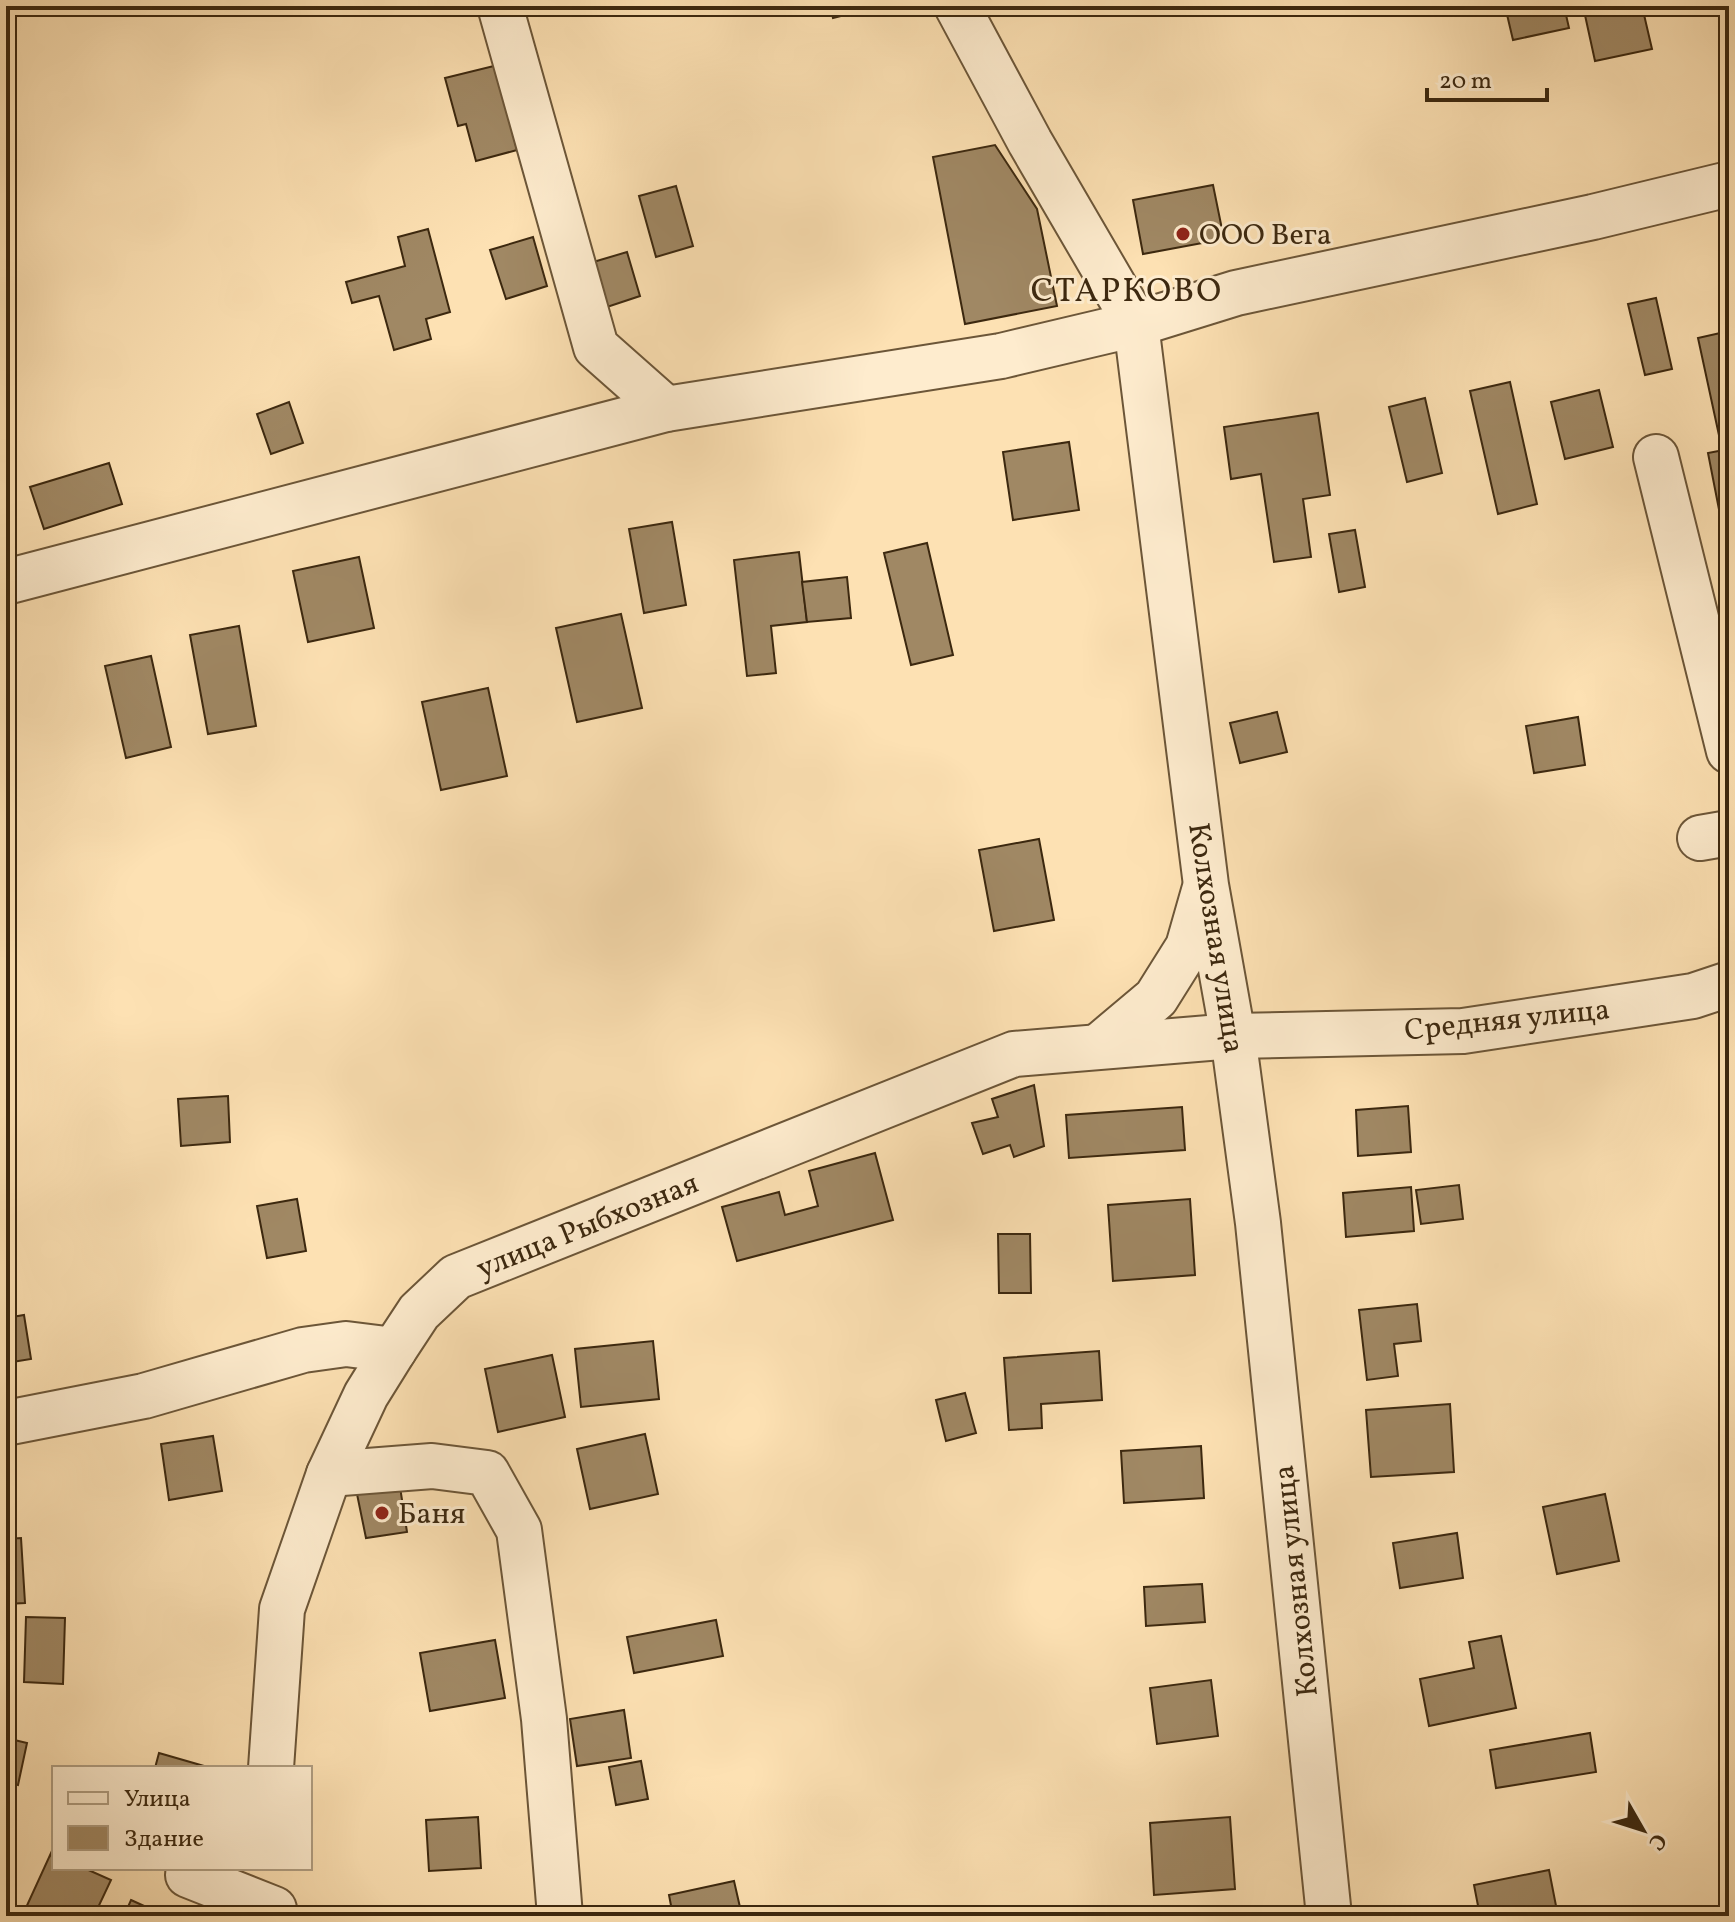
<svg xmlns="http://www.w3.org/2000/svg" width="1735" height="1922" font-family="Vollkorn,serif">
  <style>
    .building { fill: #a08864; stroke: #3c280f; stroke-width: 2 }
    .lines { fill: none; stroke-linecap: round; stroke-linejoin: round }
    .minor-casing { stroke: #6c5638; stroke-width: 48 }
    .minor { stroke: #feecce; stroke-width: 44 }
    .poi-dot { fill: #8f2418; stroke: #feecce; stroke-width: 3 }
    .labels { text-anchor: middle; stroke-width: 6; stroke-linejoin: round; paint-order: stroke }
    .poi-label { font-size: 30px; fill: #3c280f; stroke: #feecce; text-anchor: start }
    .street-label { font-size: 30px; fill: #3c280f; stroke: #feecce }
    .quarter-label { font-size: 34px; letter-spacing: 2px; fill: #3c280f; stroke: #feecce }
  </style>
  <rect width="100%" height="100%" fill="#fde1b3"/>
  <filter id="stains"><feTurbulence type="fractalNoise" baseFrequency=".0025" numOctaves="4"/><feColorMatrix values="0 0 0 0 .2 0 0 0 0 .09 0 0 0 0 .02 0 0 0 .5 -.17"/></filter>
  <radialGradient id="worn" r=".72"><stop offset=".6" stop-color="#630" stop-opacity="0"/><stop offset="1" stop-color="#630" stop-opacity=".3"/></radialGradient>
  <g class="building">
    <polygon points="830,6 871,6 872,8 833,18"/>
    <polygon points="1505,6 1564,6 1569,28 1513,40"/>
    <polygon points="1583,6 1642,6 1652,49 1595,61"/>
    <polygon points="506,63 509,117 517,150 476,161 466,124 458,126 445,78"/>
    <polygon points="995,145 1037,209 1057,306 965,324 933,157"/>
    <polygon points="1213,185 1224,239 1143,254 1133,200"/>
    <polygon points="676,186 693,246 656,257 639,196"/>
    <polygon points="428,229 450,312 426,319 431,339 394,350 379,296 352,303 346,282 405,266 398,237"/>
    <polygon points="533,237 547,286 506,299 490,250"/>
    <polygon points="627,252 640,296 604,308 590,263"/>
    <polygon points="1656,298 1672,369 1645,375 1628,304"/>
    <polygon points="1729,331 1729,437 1720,440 1698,338"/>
    <polygon points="1510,382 1537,504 1498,514 1470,391"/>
    <polygon points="1599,390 1613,447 1565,459 1551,402"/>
    <polygon points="1425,398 1442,473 1407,482 1389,407"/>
    <polygon points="289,402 303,443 271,454 257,414"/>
    <polygon points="1318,413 1330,495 1303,499 1311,557 1274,562 1261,474 1231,479 1224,427"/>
    <polygon points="1069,442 1079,510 1013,520 1003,452"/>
    <polygon points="1729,449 1729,529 1723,530 1708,453"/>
    <polygon points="109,463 122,504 44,529 30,487"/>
    <polygon points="672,522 686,605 644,613 629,529"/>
    <polygon points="1355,530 1365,587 1339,592 1329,534"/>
    <polygon points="927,543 953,655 911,665 884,553"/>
    <polygon points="799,552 807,622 771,626 776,673 747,676 734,560"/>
    <polygon points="359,557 374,628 308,642 293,571"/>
    <polygon points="847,577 851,618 807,622 802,582"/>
    <polygon points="621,614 642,708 577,722 556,628"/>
    <polygon points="239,626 256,726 208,734 190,635"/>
    <polygon points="151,656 171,747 126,758 105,666"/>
    <polygon points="488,688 507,776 441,790 422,702"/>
    <polygon points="1277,712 1287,752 1240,763 1230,723"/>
    <polygon points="1578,717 1585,765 1534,773 1526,726"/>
    <polygon points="1039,839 1054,920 994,931 979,850"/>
    <polygon points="1034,1085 1044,1146 1014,1157 1010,1145 983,1154 972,1123 998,1117 992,1099"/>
    <polygon points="228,1096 230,1142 181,1146 178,1099"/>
    <polygon points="1408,1106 1411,1152 1358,1156 1356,1110"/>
    <polygon points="1182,1107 1185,1150 1069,1158 1066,1115"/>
    <polygon points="875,1153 893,1220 737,1261 722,1207 779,1192 785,1215 818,1206 809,1171"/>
    <polygon points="1459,1185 1463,1219 1421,1224 1416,1190"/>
    <polygon points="1411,1187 1414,1231 1346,1237 1343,1193"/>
    <polygon points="297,1199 306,1251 267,1258 257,1206"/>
    <polygon points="1190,1199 1195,1275 1113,1281 1108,1205"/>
    <polygon points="998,1234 1030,1234 1031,1293 999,1293"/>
    <polygon points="1417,1304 1421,1341 1394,1344 1398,1376 1367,1380 1359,1310"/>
    <polygon points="24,1315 31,1359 6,1363 6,1318"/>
    <polygon points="653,1341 659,1399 581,1407 575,1349"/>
    <polygon points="1099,1351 1102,1400 1041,1404 1042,1428 1009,1430 1004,1358"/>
    <polygon points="552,1355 565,1417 498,1432 485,1369"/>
    <polygon points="965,1393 976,1433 946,1441 936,1400"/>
    <polygon points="1450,1404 1454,1472 1371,1477 1366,1410"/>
    <polygon points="645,1434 658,1494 590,1509 577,1449"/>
    <polygon points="213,1436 222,1491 169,1500 161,1444"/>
    <polygon points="1201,1446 1204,1498 1124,1503 1121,1451"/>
    <polygon points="400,1487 407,1532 366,1538 357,1494"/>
    <polygon points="1605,1494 1619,1561 1557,1574 1543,1507"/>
    <polygon points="1457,1533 1463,1578 1400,1588 1393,1543"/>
    <polygon points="21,1538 25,1603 6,1604 6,1539"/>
    <polygon points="1202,1584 1205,1622 1146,1626 1144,1587"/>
    <polygon points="26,1617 65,1618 63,1684 24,1682"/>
    <polygon points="716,1620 723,1656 634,1673 627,1637"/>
    <polygon points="1501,1636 1516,1708 1429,1726 1420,1679 1474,1668 1469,1642"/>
    <polygon points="495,1640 505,1698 430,1711 420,1653"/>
    <polygon points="1211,1680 1218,1736 1157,1744 1150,1688"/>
    <polygon points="624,1710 631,1758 577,1766 570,1719"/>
    <polygon points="1590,1733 1596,1772 1496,1788 1490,1750"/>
    <polygon points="6,1738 27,1743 18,1785 6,1782"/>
    <polygon points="159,1753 211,1768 155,1768"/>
    <polygon points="641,1761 648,1799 616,1805 609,1767"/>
    <polygon points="478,1817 481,1868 429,1871 426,1820"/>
    <polygon points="1230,1817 1235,1889 1154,1895 1150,1823"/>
    <polygon points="51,1853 54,1868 84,1868 111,1880 94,1916 33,1916 24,1912"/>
    <polygon points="1549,1870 1558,1916 1480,1916 1474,1885"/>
    <polygon points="734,1881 742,1916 673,1916 669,1895"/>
    <polygon points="131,1900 166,1916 124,1916"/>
  </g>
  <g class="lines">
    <defs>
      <g id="minor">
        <polyline points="500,6 596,347 666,409"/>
        <polyline points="957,6 1030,142 1136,324 1206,885 1233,1036 1258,1223 1329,1916"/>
        <polyline points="1656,457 1729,751"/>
        <polyline points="6,582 666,409 1001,356 1136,324 1236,293 1593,217 1729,184"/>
        <polyline points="1700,838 1729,833"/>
        <polyline points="1099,1046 1156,998 1188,947 1204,891"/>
        <polyline points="6,1423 144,1396 303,1350 346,1344 394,1350"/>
        <polyline points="329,1474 432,1466 487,1473 519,1530 544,1719 560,1916"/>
        <polyline points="271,1768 282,1609 329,1474 366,1395 394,1350 419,1312 456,1277 1014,1054 1233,1036 1463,1031 1693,996 1729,984"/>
        <polyline points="188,1875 274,1909"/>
      </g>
    </defs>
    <use href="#minor" class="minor-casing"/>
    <use href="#minor" class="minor"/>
  </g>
  <g class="poi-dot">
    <circle cx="1183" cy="234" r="8"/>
    <circle cx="382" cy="1513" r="8"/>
  </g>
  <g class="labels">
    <g class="poi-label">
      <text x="1199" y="244">ООО Вега</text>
      <text x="398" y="1523">Баня</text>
    </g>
    <g class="street-label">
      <text transform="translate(1217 938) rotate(81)" y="10">Колхозная улица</text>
      <text transform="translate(1507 1019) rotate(-6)" y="10">Средняя улица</text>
      <text transform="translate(587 1225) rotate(-22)" y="10">улица Рыбхозная</text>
      <text transform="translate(1295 1581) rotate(-96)" y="10">Колхозная улица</text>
    </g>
    <g class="quarter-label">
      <text x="1127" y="301">СТАРКОВО</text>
    </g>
  </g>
  <rect width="1735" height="1922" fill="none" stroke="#fde1b3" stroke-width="32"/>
  <rect x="8" y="8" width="1719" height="1906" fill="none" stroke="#3c280f" stroke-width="4"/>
  <rect x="16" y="16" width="1703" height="1890" fill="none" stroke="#3c280f" stroke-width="2"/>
  <rect x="52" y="1766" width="260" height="104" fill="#feecce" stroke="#b09e82" stroke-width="2"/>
  <rect x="68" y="1792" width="40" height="12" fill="#feecce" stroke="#b09e82" stroke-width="2"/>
  <text x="124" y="1806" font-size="24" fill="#3c280f">Улица</text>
  <rect x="68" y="1826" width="40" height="24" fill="#a08864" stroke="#b09e82" stroke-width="2"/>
  <text x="124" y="1846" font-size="24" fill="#3c280f">Здание</text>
  <g transform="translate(1643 1830) rotate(129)" stroke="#feecce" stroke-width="6" paint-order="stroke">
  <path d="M0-6L14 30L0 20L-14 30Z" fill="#3c280f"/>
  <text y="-12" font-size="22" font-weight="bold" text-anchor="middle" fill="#3c280f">С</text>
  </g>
  <path d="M1427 88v12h120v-12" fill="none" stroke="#3c280f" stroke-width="4"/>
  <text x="1439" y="88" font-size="24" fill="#3c280f" stroke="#feecce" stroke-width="6" paint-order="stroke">20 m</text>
  <rect width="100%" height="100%" filter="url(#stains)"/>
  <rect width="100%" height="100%" fill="url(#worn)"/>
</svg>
